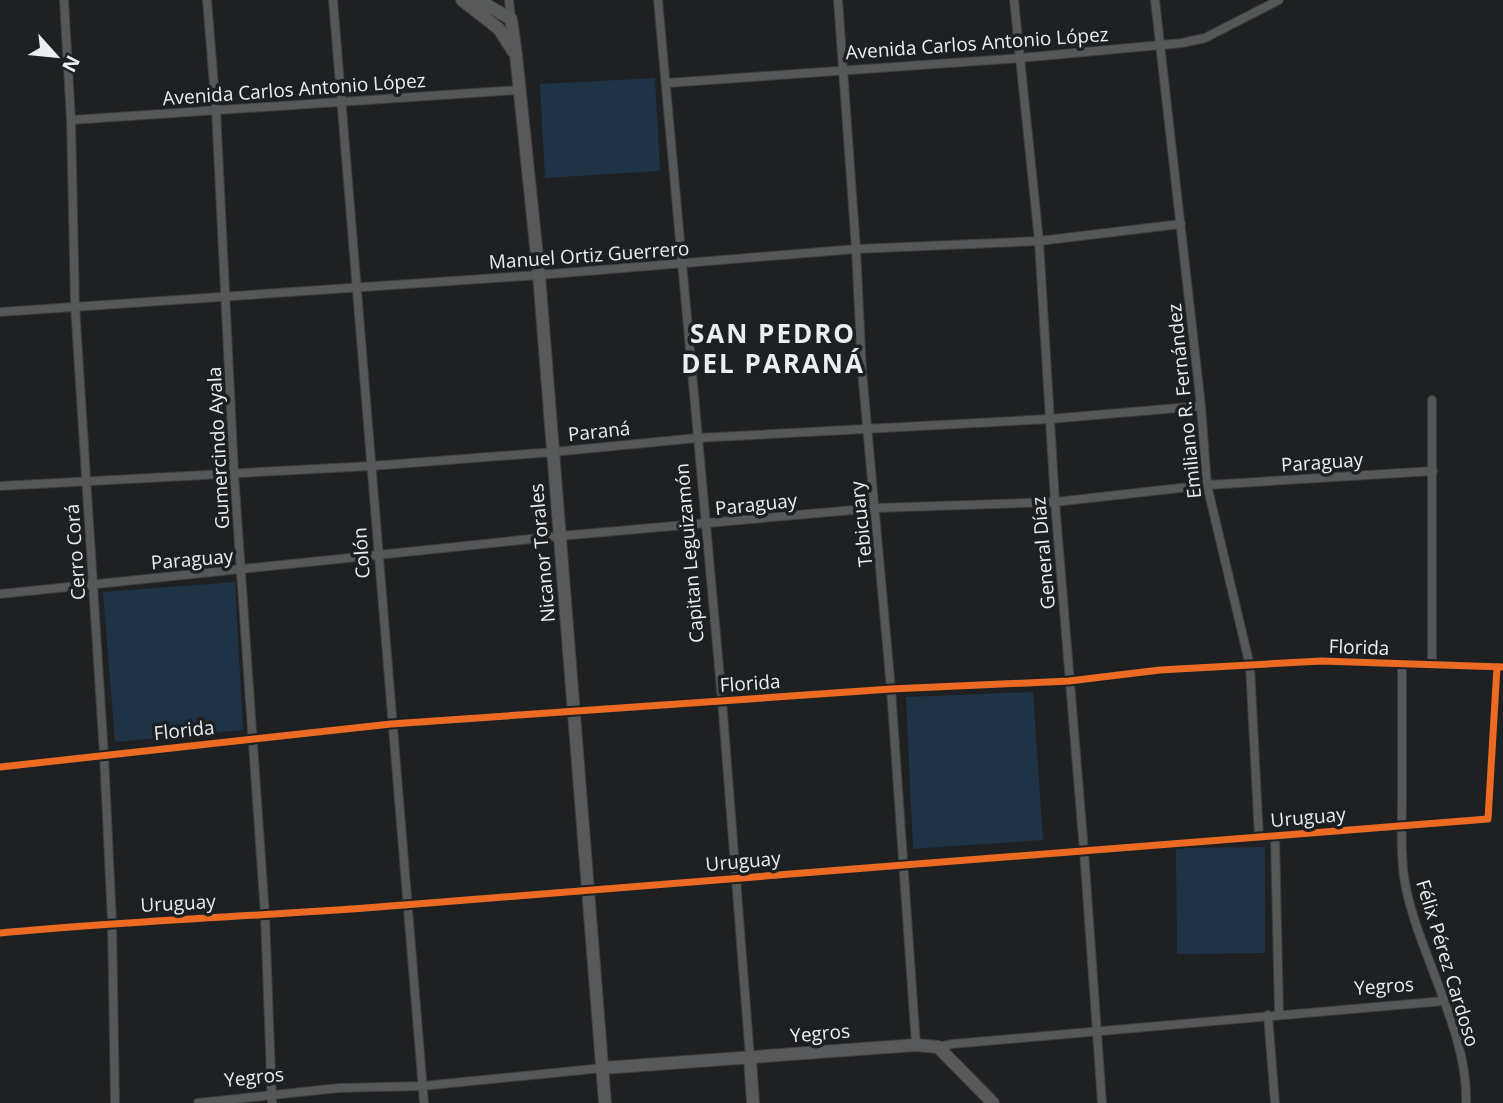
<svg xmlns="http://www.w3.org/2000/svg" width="1503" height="1103" font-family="'Open Sans',sans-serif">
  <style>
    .green { fill: #1f3346 }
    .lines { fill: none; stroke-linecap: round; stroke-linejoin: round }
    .street-casing { stroke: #3c3d3e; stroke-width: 10 }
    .secondary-casing { stroke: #3c3d3e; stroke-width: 14 }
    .street { stroke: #555758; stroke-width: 8 }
    .secondary { stroke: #58595a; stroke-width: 12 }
    .cycleway-casing { stroke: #1d2023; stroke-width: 11 }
    .cycleway { stroke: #ed6a23; stroke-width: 7 }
    .labels { text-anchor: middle; stroke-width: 7; stroke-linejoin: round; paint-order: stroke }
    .street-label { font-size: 19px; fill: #ebedf0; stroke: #1d2023 }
    .district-label { font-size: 26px; font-weight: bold; letter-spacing: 2px; fill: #ebedf0; stroke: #1d2023 }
  </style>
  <rect width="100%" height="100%" fill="#1e2022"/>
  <g class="green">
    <polygon points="655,78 660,171 545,178 540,84"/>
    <polygon points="235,582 243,730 115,742 103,592"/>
    <polygon points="1033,692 1043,840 913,849 906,697"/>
    <polygon points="1265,847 1265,953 1177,954 1176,848"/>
  </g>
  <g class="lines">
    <defs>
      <g id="street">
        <polyline points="64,0 71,120 75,306 104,755 112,922 115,1103"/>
        <polyline points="207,0 216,110 234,473 265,915 272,1103"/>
        <polyline points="333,0 424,1103"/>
        <polyline points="509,0 511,19"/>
        <polyline points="658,0 722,700 750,1058"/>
        <polyline points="838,0 856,249 862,371 891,689 916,1045"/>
        <polyline points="1014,0 1039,241 1055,502 1084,851 1102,1103"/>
        <polyline points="1155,0 1201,406 1207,485 1250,666 1259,837"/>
        <polyline points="667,83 1020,58 1182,43 1205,38 1279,0"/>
        <polyline points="71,120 519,90"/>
        <polyline points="0,312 539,275 856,249 1039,241 1181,224"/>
        <polyline points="1432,400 1432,666"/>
        <polyline points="0,486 371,466 553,452 697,438 1049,419 1201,406"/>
        <polyline points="0,594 560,536 876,508 1055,502 1207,485 1433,471"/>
        <path d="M1402,665C1402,709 1402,754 1402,798C1402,827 1400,860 1406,888C1420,956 1469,1035 1466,1103"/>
        <polyline points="0,767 391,724 891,689 1069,681 1160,670 1321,661 1503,667"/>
        <polyline points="1275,836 1279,1014"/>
        <path d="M0,933C134,920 269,916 404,905C765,877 1127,846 1488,819L1497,667"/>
        <polyline points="1268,1015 1275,1103"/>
        <polyline points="938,1047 952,1044 1444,1001"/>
        <polyline points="198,1103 339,1088 422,1086 603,1068"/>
      </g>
      <g id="secondary">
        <polyline points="462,0 499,29 513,51"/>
        <polyline points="478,0 511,19 516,55 539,275 605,1103"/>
        <polyline points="750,1058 753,1103"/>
        <polyline points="603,1068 916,1045 938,1047 993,1103"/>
      </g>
    </defs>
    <use href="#street" class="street-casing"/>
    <use href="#secondary" class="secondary-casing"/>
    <use href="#street" class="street"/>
    <use href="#secondary" class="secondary"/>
    <defs>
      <g id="cycleway">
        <polyline points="0,767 391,724 891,689 1069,681 1160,670 1321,661 1503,667"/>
        <path d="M0,933C134,920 269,916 404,905C765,877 1127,846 1488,819L1497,667"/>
      </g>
    </defs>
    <use href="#cycleway" class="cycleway-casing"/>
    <use href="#cycleway" class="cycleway"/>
  </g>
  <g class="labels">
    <g class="street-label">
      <text transform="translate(977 43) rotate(-4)" y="7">Avenida Carlos Antonio López</text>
      <text transform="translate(294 89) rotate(-4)" y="7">Avenida Carlos Antonio López</text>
      <text transform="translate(589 255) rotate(-4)" y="7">Manuel Ortiz Guerrero</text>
      <text transform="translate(1184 401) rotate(-96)" y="7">Emiliano R. Fernández</text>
      <text transform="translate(599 431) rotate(-6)" y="7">Paraná</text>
      <text transform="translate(218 448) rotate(-93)" y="7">Gumercindo Ayala</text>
      <text transform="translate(1322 462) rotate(-4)" y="7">Paraguay</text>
      <text transform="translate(756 504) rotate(-6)" y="7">Paraguay</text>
      <text transform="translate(861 524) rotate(-96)" y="7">Tebicuary</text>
      <text transform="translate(75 552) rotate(-94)" y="7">Cerro Corá</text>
      <text transform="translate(361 553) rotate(-94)" y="7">Colón</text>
      <text transform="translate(542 553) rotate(-95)" y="7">Nicanor Torales</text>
      <text transform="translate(689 553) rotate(-95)" y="7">Capitan Leguizamón</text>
      <text transform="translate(1043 553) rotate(-95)" y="7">General Díaz</text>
      <text transform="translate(192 559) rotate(-5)" y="7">Paraguay</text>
      <text transform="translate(1359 647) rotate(2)" y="7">Florida</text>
      <text transform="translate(750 683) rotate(-4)" y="7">Florida</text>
      <text transform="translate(184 730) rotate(-6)" y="7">Florida</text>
      <text transform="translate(1308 817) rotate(-5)" y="7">Uruguay</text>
      <text transform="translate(743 861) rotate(-5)" y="7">Uruguay</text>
      <text transform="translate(178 903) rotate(-3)" y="7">Uruguay</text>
      <text transform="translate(1448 963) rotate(73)" y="7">Félix Pérez Cardoso</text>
      <text transform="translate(1384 986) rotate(-4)" y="7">Yegros</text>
      <text transform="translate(820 1033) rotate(-5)" y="7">Yegros</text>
      <text transform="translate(254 1077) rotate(-6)" y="7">Yegros</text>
    </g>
    <g class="district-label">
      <text x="773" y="343">SAN PEDRO<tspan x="773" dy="30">DEL PARANÁ</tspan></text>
    </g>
  </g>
  <g transform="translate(56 56) rotate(117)" stroke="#1d2023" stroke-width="5" paint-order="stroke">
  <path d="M0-5L12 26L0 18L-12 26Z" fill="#ebedf0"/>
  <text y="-10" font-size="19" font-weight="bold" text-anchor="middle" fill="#ebedf0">N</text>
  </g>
</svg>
